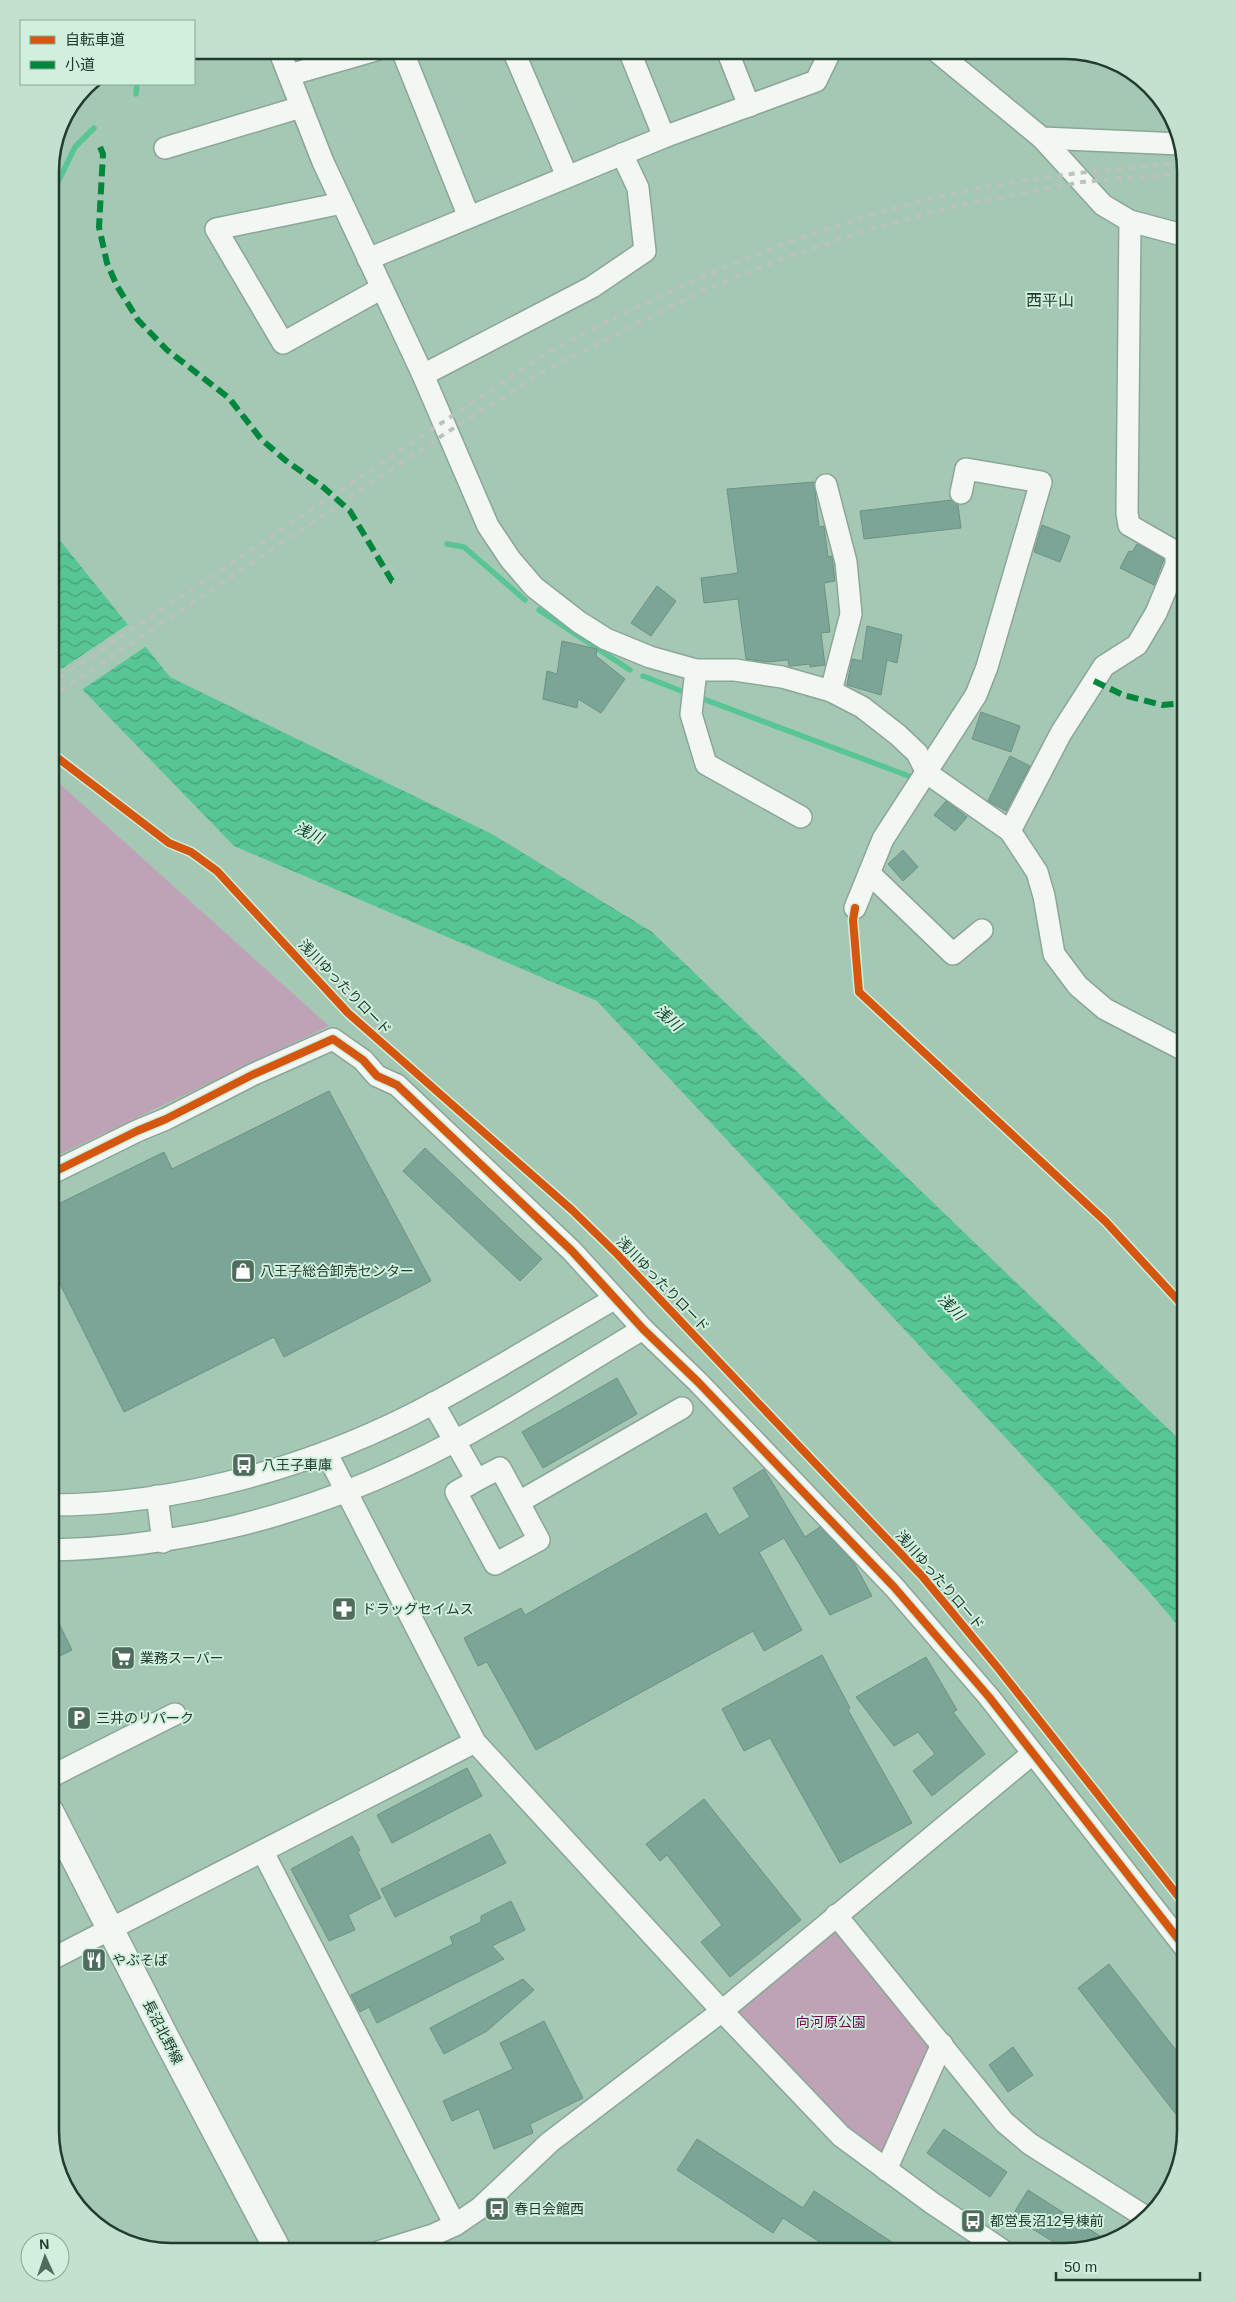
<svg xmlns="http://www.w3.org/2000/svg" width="1236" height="2302" font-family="Arial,'Noto Sans JP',sans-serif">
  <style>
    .green { fill: #bea3b7 }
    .water { fill: url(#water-waves) }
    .pier { fill: #a5c8b4 }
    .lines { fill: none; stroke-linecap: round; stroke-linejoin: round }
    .stream { stroke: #58c594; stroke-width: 5.5 }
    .building { fill: #7aa597; stroke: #709084 }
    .minor-casing { stroke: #8ba697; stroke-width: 24 }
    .major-casing { stroke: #8ba697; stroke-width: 29 }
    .minor { stroke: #f2f7f4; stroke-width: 21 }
    .major { stroke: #f2f7f4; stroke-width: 26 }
    .rail { stroke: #b9c2bc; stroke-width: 4; stroke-dasharray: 6 6; stroke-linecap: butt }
    .quiet { stroke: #00873e; stroke-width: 6; stroke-dasharray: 12 6; stroke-linecap: butt }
    .cycleway-casing { stroke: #d0efdc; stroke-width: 11 }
    .cycleway { stroke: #d4560f; stroke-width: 8 }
    .labels { text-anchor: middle; stroke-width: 4; stroke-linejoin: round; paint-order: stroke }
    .street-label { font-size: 14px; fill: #213b2d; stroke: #d0efdc }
    .poi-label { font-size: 14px; fill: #213b2d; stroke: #d0efdc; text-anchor: start }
    .park-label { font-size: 14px; fill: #690e55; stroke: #d0efdc }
    .water-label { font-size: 15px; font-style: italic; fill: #043f27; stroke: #d0efdc }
    .quarter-label { font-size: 16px; fill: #213b2d; stroke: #d0efdc }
    .rim { fill: none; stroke: #213b2d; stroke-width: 2.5 }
  </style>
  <defs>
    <pattern id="water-waves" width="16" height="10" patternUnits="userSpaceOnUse" patternTransform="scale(1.25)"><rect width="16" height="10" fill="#58c594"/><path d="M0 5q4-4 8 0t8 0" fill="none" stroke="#48a179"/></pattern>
  </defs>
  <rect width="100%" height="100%" fill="#a5c8b4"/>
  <g class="green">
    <polygon points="50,775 329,1026 50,1159"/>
    <polygon points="836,1915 942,2044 886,2170 722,2011"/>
  </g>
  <polygon class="water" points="50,528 170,677 492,834 652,932 1186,1446 1186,1635 1147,1589 597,1001 234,846 50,656"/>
  <polygon class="pier" points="130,623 148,645 80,691 60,670"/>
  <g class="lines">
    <g class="stream">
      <polyline points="136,94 137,84"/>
      <polyline points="50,198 75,147 94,128"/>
      <polyline points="447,544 464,547 525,600"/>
      <polyline points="539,610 630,670"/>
      <polyline points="643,676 684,692"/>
      <polyline points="706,700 914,778"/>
    </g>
  </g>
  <g class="building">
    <polygon points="814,482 819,527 824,526 828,557 832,556 835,581 824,583 830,632 821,633 825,665 810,667 810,664 791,666 789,666 788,660 767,662 746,659 738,599 704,603 701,578 738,573 727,489"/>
    <polygon points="951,500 958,505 961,528 864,539 860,511"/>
    <polygon points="1042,525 1070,536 1060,562 1034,552"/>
    <polygon points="1137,544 1164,559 1154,585 1120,568 1129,551 1132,552"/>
    <polygon points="657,586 676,601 651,636 631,623"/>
    <polygon points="867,626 902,635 897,663 887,660 881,695 847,685 852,659 862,661"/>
    <polygon points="562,641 597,649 596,656 625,679 601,713 578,699 577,708 543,699 547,671 557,674"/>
    <polygon points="981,712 1020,726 1011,752 972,739"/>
    <polygon points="1010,756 1030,766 1006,811 988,801"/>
    <polygon points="946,801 967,817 955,831 934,815"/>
    <polygon points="903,850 918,867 903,881 888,864"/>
    <polygon points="329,1091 431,1281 284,1357 274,1337 124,1412 50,1264 50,1208 164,1152 172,1169"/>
    <polygon points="425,1148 542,1259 520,1281 403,1171"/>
    <polygon points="617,1378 637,1414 543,1468 522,1432"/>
    <polygon points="764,1469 805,1537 820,1527 854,1563 872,1596 830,1615 784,1538 759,1552 802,1630 764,1651 753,1631 536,1750 487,1662 478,1666 464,1638 521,1608 525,1615 706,1513 719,1535 750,1517 733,1488"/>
    <polygon points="50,1605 72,1650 50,1661"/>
    <polygon points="822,1655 850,1708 848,1710 912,1823 840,1863 770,1738 744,1751 722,1709"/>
    <polygon points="926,1657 957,1710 953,1712 985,1754 932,1796 913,1771 935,1754 918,1732 894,1746 856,1697"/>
    <polygon points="467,1768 482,1796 392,1843 377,1815"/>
    <polygon points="704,1799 801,1920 730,1977 701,1942 722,1925 667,1855 660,1861 646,1844"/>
    <polygon points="490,1834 506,1863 395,1917 381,1889"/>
    <polygon points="352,1836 360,1850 358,1852 381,1898 348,1915 355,1930 329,1941 291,1869"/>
    <polygon points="511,1901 525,1930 492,1946 504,1959 377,2023 369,2007 360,2012 351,1995 453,1944 450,1937 481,1922 481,1916"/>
    <polygon points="1109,1964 1186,2063 1186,2127 1078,1988"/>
    <polygon points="523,1979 534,1990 487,2031 444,2054 430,2028"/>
    <polygon points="544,2021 583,2098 530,2124 533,2133 494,2149 479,2109 452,2121 443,2101 513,2069 500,2043"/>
    <polygon points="1013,2047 1033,2075 1008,2092 989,2065"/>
    <polygon points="944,2129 1007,2172 990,2197 927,2153"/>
    <polygon points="697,2139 803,2208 814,2191 907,2252 835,2252 783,2218 773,2233 677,2170"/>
    <polygon points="1028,2190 1111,2243 1068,2251 1012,2216"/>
  </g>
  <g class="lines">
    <defs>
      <g id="minor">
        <polyline points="279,50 323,162 423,375 488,526 510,559 534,587 579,622 606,639 650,657 696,670 735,670 782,677 831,691 862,707 898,735 917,753 927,773 1010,831 1037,872 1044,896 1054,954 1078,986 1105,1009 1186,1051"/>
        <polyline points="402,50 469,217"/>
        <polyline points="513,50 567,176"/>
        <polyline points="629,50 664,137"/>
        <polyline points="727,50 749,106"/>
        <polyline points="935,50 1042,138 1181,144"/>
        <polyline points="289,75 376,50"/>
        <polyline points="1042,138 1103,205 1130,221 1186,236"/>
        <polyline points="165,148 301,107"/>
        <polyline points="342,203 216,229 283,343 382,288"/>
        <polyline points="368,259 664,137 816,81 831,50"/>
        <polyline points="423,375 592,287 645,251 638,188 622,154"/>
        <polyline points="826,485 846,562 851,614 831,691"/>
        <polyline points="696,670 691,714 706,764 801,817"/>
        <polyline points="1010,831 1061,733 1104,666 1137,645 1156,613 1176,565 1176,552 1129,525 1127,513 1130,221"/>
        <polyline points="869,873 953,954 982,930"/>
        <polyline points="855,908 883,839 976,695 987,667 1041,482 966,469 961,493"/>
        <polyline points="50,1174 137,1131 166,1119 252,1075 333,1039 363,1060 377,1076 397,1085 572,1251 643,1329 698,1382 894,1587 989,1697 1186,1949"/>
        <polyline points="433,1403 477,1480 500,1468 539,1540 495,1564 456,1492 477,1480"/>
        <polyline points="326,1452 475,1742 722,2011 841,2136 932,2203 1005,2252"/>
        <polyline points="157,1496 163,1542"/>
        <polyline points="519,1502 682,1408"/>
        <path d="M50,1505C181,1505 319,1465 434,1403C495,1370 554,1334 614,1299"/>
        <path d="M50,1550C174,1548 296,1518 407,1465C489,1427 565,1375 643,1329"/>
        <polyline points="50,1777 175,1714"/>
        <polyline points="263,1852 455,2225"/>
        <polyline points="836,1915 1004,2122 1030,2144 1144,2216"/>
        <polyline points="50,1960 475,1742"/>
        <polyline points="886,2170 942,2044"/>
        <polyline points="378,2252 433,2235 455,2225 480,2208 550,2142 722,2011 1032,1754"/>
      </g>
      <polyline id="major" points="50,1811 166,2038 279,2252"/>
    </defs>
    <use href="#minor" class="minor-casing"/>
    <use href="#major" class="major-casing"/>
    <use href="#minor" class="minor"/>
    <use href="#major" class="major"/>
    <g class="rail">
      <path d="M50,684L542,356C671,286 809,225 952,194C1029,177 1107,169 1184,163"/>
      <polyline points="50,698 446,433 549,368 706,289 784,258 868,230 955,206 1082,182 1186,173"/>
    </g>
    <g class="quiet">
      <polyline points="100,147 103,154 99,227 107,263 117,286 138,320 167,350 229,398 261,439 285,460 323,487 350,511 392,581 398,584"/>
      <polyline points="1094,681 1123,695 1162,705 1186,703"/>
    </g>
    <defs>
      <g id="cycleway">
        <polyline points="50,752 169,843 191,852 217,871 348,1013 572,1210 617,1254 922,1576 998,1668 1186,1906"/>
        <polyline points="855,908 853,920 859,992 1106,1222 1186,1309"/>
        <polyline points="50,1174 137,1131 166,1119 252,1075 333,1039 363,1060 377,1076 397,1085 572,1251 643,1329 698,1382 894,1587 989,1697 1186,1949"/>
      </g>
    </defs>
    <use href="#cycleway" class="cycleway-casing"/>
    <use href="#cycleway" class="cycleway"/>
  </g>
  <defs>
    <symbol id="shop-square" viewBox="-11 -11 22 22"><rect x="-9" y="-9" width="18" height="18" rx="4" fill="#4f6c5c" stroke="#d0efdc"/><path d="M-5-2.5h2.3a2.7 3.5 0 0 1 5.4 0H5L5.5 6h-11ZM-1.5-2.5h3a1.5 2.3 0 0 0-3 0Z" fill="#fff"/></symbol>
    <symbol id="bus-square" viewBox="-11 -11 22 22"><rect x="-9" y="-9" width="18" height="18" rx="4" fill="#4f6c5c" stroke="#d0efdc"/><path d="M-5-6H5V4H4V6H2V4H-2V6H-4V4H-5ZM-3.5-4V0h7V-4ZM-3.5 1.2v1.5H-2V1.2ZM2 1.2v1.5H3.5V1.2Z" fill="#fff"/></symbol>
    <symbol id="pharmacy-square" viewBox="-11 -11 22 22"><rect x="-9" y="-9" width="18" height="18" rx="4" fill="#4f6c5c" stroke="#d0efdc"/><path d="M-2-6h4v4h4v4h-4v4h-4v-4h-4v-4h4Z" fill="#fff"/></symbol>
    <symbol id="supermarket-square" viewBox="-11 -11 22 22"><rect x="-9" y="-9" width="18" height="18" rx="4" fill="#4f6c5c" stroke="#d0efdc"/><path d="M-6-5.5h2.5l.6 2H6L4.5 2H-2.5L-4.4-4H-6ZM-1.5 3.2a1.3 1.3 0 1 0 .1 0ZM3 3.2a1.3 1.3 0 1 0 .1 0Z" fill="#fff"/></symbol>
    <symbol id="parking-square" viewBox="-11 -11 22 22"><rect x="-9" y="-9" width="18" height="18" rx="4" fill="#4f6c5c" stroke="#d0efdc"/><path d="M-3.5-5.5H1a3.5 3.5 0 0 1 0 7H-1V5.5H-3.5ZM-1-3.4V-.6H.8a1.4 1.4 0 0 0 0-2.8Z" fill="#fff"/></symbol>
    <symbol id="restaurant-square" viewBox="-11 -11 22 22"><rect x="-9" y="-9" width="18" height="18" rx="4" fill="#4f6c5c" stroke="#d0efdc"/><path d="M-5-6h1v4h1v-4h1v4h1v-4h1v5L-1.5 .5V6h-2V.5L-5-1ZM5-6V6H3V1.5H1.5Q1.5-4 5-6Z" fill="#fff"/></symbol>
  </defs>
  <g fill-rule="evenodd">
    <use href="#shop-square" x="229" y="1257" width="28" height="28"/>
    <use href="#bus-square" x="230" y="1451" width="28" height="28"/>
    <use href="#pharmacy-square" x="330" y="1595" width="28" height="28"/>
    <use href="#supermarket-square" x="109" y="1644" width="28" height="28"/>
    <use href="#parking-square" x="65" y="1704" width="28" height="28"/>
    <use href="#restaurant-square" x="80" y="1946" width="28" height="28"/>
    <use href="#bus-square" x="483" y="2195" width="28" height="28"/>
    <use href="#bus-square" x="959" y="2207" width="28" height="28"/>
  </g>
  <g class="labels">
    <g class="street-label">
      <text transform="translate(345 987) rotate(46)" y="5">浅川ゆったりロード</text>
      <text transform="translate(663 1284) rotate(46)" y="5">浅川ゆったりロード</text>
      <text transform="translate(940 1580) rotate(49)" y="5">浅川ゆったりロード</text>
      <text transform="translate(163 2032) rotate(63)" y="5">長沼北野線</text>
    </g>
    <g class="poi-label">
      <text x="260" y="1276">八王子総合卸売センター</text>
      <text x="262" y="1470">八王子車庫</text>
      <text x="362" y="1614">ドラッグセイムス</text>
      <text x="140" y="1663">業務スーパー</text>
      <text x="96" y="1723">三井のリパーク</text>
      <text x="112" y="1965">やぶそば</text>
      <text x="514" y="2214">春日会館西</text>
      <text x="990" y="2226">都営長沼12号棟前</text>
    </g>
    <g class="park-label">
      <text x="831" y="2027">向河原公園</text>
    </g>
    <g class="water-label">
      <text transform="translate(309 833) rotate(26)" y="5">浅川</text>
      <text transform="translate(668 1018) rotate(41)" y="5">浅川</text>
      <text transform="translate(951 1307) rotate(46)" y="5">浅川</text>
    </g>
    <g class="quarter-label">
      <text x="1050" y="306">西平山</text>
    </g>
  </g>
  <path d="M0 0H1236V2302H0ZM171 59H1065A112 112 0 0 1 1177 171V2131A112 112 0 0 1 1065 2243H171A112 112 0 0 1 59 2131V171A112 112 0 0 1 171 59Z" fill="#c2e1ce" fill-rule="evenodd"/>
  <path class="rim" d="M171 59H1065A112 112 0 0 1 1177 171V2131A112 112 0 0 1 1065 2243H171A112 112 0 0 1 59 2131V171A112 112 0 0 1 171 59Z"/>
  <rect x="20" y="20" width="175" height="65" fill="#d0efdc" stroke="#8aa796"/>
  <rect x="30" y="36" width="25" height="8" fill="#d4560f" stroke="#8aa796"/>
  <text x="65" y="45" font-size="15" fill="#213b2d">自転車道</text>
  <rect x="30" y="61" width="25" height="8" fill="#00873e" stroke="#8aa796"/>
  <text x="65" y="70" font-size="15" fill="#213b2d">小道</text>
  <g transform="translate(45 2257) rotate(357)"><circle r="24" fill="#d0efdc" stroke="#8aa796"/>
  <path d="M0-4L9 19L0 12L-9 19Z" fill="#4f6c5c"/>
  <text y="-8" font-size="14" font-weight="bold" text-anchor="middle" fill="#213b2d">N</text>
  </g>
  <path d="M1056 2272v8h144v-8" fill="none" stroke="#213b2d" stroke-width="2.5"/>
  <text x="1064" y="2272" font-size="15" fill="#213b2d" stroke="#d0efdc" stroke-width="4" paint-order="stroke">50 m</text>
</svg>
